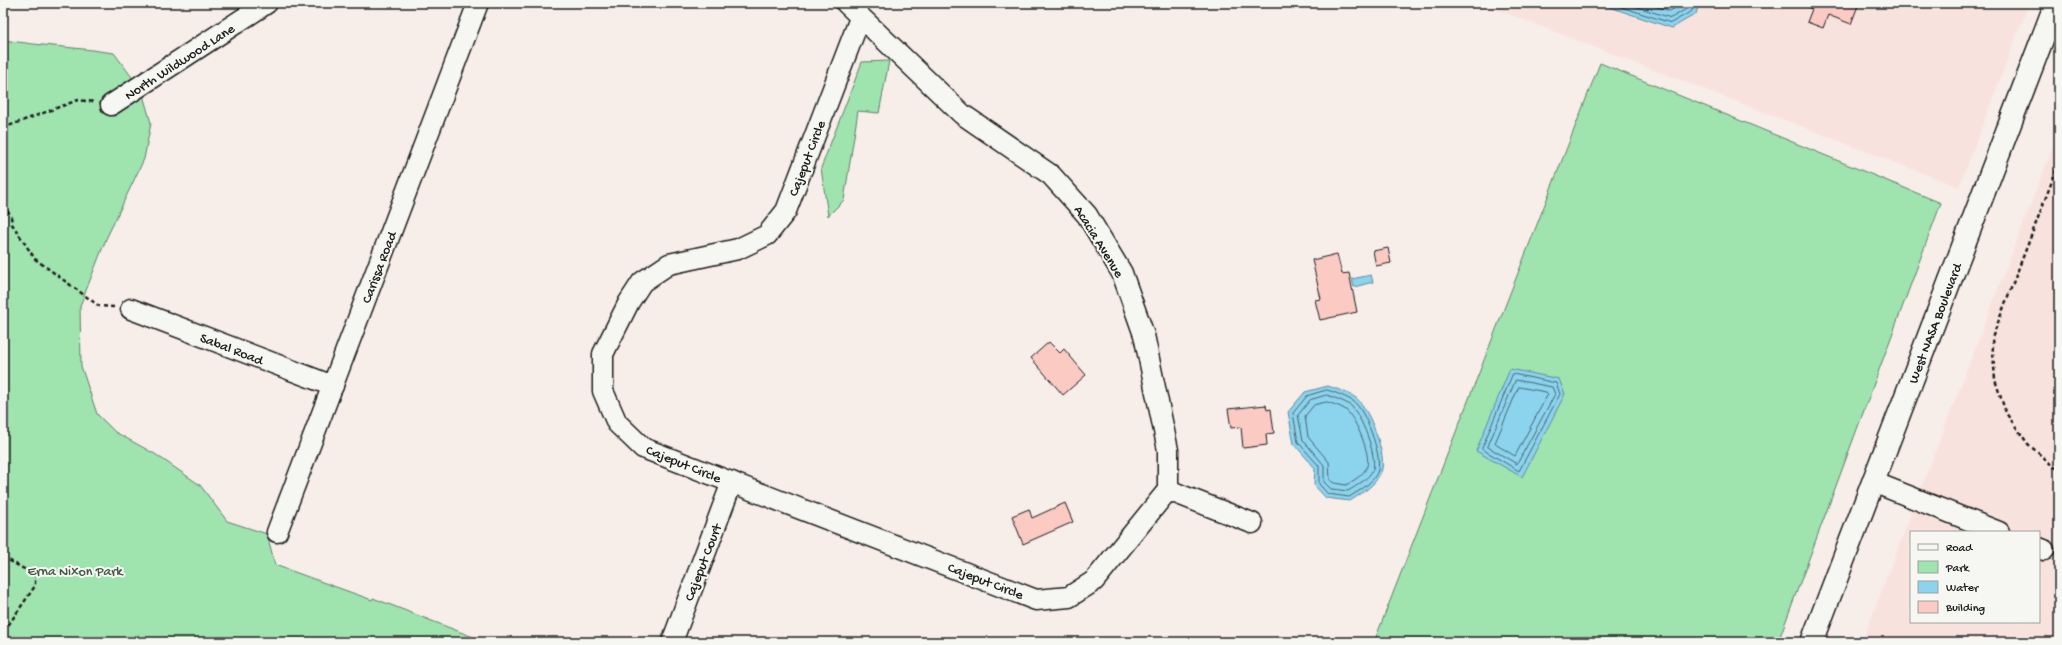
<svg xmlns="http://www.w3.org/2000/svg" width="2062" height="645" font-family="'Gochi Hand',sans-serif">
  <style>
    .built { fill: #f8e2de; fill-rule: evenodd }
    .green { fill: #9fe3af; stroke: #5e8066 }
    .water { fill: #8cd3ee; stroke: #5f8a9a }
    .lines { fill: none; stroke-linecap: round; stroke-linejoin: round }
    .shore { stroke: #496570; stroke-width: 1 }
    .building { fill: #facac3; stroke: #1c1c1c }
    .minor-casing { stroke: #1c1c1c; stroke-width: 23 }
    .major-casing { stroke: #1c1c1c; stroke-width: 25 }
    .path { stroke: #1c1c1c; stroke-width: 2.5; stroke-dasharray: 4 3; stroke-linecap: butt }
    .minor { stroke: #f6f6f2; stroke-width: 20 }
    .major { stroke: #f6f6f2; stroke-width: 22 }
    .labels { text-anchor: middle; stroke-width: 4; stroke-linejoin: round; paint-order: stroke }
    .street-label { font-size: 14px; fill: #1c1c1c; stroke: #f6f6f2 }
    .park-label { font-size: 14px; fill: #435848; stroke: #f6f6f2 }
  </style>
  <rect width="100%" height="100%" fill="#f7ede9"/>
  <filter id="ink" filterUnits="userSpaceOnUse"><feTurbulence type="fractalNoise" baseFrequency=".025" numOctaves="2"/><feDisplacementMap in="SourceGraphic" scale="8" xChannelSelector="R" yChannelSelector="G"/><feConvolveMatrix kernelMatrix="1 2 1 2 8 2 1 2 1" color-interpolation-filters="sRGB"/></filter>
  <g filter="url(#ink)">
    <g class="built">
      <polygon points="1480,3 2029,3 1959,187"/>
      <path d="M2059,131V642H1862ZM1911,532H2039V622H1911Z"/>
    </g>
    <g class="green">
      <path d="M3,40C40,46 77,47 114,53L134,80L99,103L110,116L143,95L151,123L144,159L106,239L80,306L81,366L97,414L115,432L155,454L200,485L227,521L267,534L275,565L372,600L373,598L486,642H3Z"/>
      <polygon points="889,61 879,113 858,111 844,200 828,216 821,168 862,62"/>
      <polygon points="1600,63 1941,203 1778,642 1374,642"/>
    </g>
    <g class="water">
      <polygon points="1597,3 1699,3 1696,14 1672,28"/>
      <polygon points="1371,275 1373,282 1354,287 1352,279"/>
      <polygon points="1510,369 1559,379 1565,394 1522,477 1476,451"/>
      <path d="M1328,386C1337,389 1349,393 1356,398C1369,408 1388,457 1381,472C1375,486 1362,493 1350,501L1326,498L1314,485L1315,468L1294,444L1288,412L1305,392Z"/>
    </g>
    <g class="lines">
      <g class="shore">
        <polyline points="1609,3 1671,23 1692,11 1695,3"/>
        <polyline points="1625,3 1671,18 1688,8 1690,3"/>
        <polyline points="1645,3 1670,11 1683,3"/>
        <polygon points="1513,374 1556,383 1560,394 1519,471 1482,449"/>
        <polygon points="1516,380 1552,387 1555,394 1517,464 1488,447"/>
        <polygon points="1519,387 1546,392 1548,394 1515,456 1495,444"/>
        <path d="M1327,390C1335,392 1346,397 1353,401C1365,409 1382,455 1378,470C1375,482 1359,491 1349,497L1328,494L1319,484V466L1298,442L1293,413L1307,396Z"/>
        <path d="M1327,395C1334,398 1344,401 1350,405C1361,414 1377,455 1373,469C1369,479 1356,486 1348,491L1331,489L1324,482V465L1303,440L1298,415L1310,400Z"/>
        <path d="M1327,402C1333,404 1343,407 1347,411C1356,420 1371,454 1367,466C1364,475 1353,481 1346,485L1334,483L1330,480L1329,462L1308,437L1305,416L1314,405Z"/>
      </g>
    </g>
    <g class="building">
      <polygon points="1799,3 1859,3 1851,24 1828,15 1823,28 1807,22 1812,9"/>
      <polygon points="1388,248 1391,263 1376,266 1373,251"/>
      <polygon points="1337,254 1342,274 1349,273 1357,312 1320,320 1315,300 1321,299 1312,260"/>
      <polygon points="1049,342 1060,353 1064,349 1086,375 1063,395 1031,358"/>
      <polygon points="1266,405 1267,410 1271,409 1274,433 1266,434 1267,445 1243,448 1241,427 1231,428 1228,409"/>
      <polygon points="1065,503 1073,522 1023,544 1012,516 1029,509 1032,518"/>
    </g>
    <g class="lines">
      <defs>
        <g id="minor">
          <polyline points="846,3 962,114 1051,175 1087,215 1122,273 1144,335 1168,450 1168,490 1252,523"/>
          <polyline points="860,18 786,211 767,235 738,249 669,264 642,282 629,302 603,354 603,391 617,423 643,448 1036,600 1069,597 1094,581 1168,490"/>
          <polyline points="111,105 267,3"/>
          <polyline points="131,309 333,386"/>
          <polyline points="1873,482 1999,532"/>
          <polyline points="277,532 478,3"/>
          <polyline points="2039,548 2044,550"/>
          <polyline points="672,642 732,482"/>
        </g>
        <polyline id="major" points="1812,642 2056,3"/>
      </defs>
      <use href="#minor" class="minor-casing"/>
      <use href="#major" class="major-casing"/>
      <g class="path">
        <polyline points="3,128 78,100 95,102"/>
        <polyline points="2059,163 1992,338 1995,380 2006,413 2028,444 2054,467 2059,469"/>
        <polyline points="3,205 11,216 12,224 35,259 99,306 115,307"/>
        <polyline points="3,557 35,575 35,586 3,633"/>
      </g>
      <use href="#minor" class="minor"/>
      <use href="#major" class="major"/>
    </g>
  </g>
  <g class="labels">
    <g class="street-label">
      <text transform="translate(179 61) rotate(-33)" y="5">North Wildwood Lane</text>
      <text transform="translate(806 158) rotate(-69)" y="5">Cajeput Circle</text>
      <text transform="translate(1100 241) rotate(58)" y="5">Acacia Avenue</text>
      <text transform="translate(378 267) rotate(-69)" y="5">Carissa Road</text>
      <text transform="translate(1934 323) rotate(-69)" y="5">West NASA Boulevard</text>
      <text transform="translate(232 348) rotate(21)" y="5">Sabal Road</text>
      <text transform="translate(684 463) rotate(22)" y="5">Cajeput Circle</text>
      <text transform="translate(702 562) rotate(-69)" y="5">Cajeput Court</text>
      <text transform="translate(986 580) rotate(21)" y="5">Cajeput Circle</text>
    </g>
    <g class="park-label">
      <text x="75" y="575">Erna Nixon Park</text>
    </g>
  </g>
  <rect width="2062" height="645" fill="none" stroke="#f6f6f2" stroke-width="16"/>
  <rect x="8" y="8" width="2046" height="629" fill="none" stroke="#1c1c1c" stroke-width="1.5" filter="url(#ink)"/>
  <rect x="1910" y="531" width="130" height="92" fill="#f6f6f2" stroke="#9f9f9c"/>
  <rect x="1918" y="544" width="20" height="6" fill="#f6f6f2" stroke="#9f9f9c"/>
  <text x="1946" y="551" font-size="12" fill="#1c1c1c">Road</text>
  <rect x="1918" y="561" width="20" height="12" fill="#9fe3af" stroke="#9f9f9c"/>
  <text x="1946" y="571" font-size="12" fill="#1c1c1c">Park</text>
  <rect x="1918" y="581" width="20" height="12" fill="#8cd3ee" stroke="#9f9f9c"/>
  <text x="1946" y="591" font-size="12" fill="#1c1c1c">Water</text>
  <rect x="1918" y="601" width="20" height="12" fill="#facac3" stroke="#9f9f9c"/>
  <text x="1946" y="611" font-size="12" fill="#1c1c1c">Building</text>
</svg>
